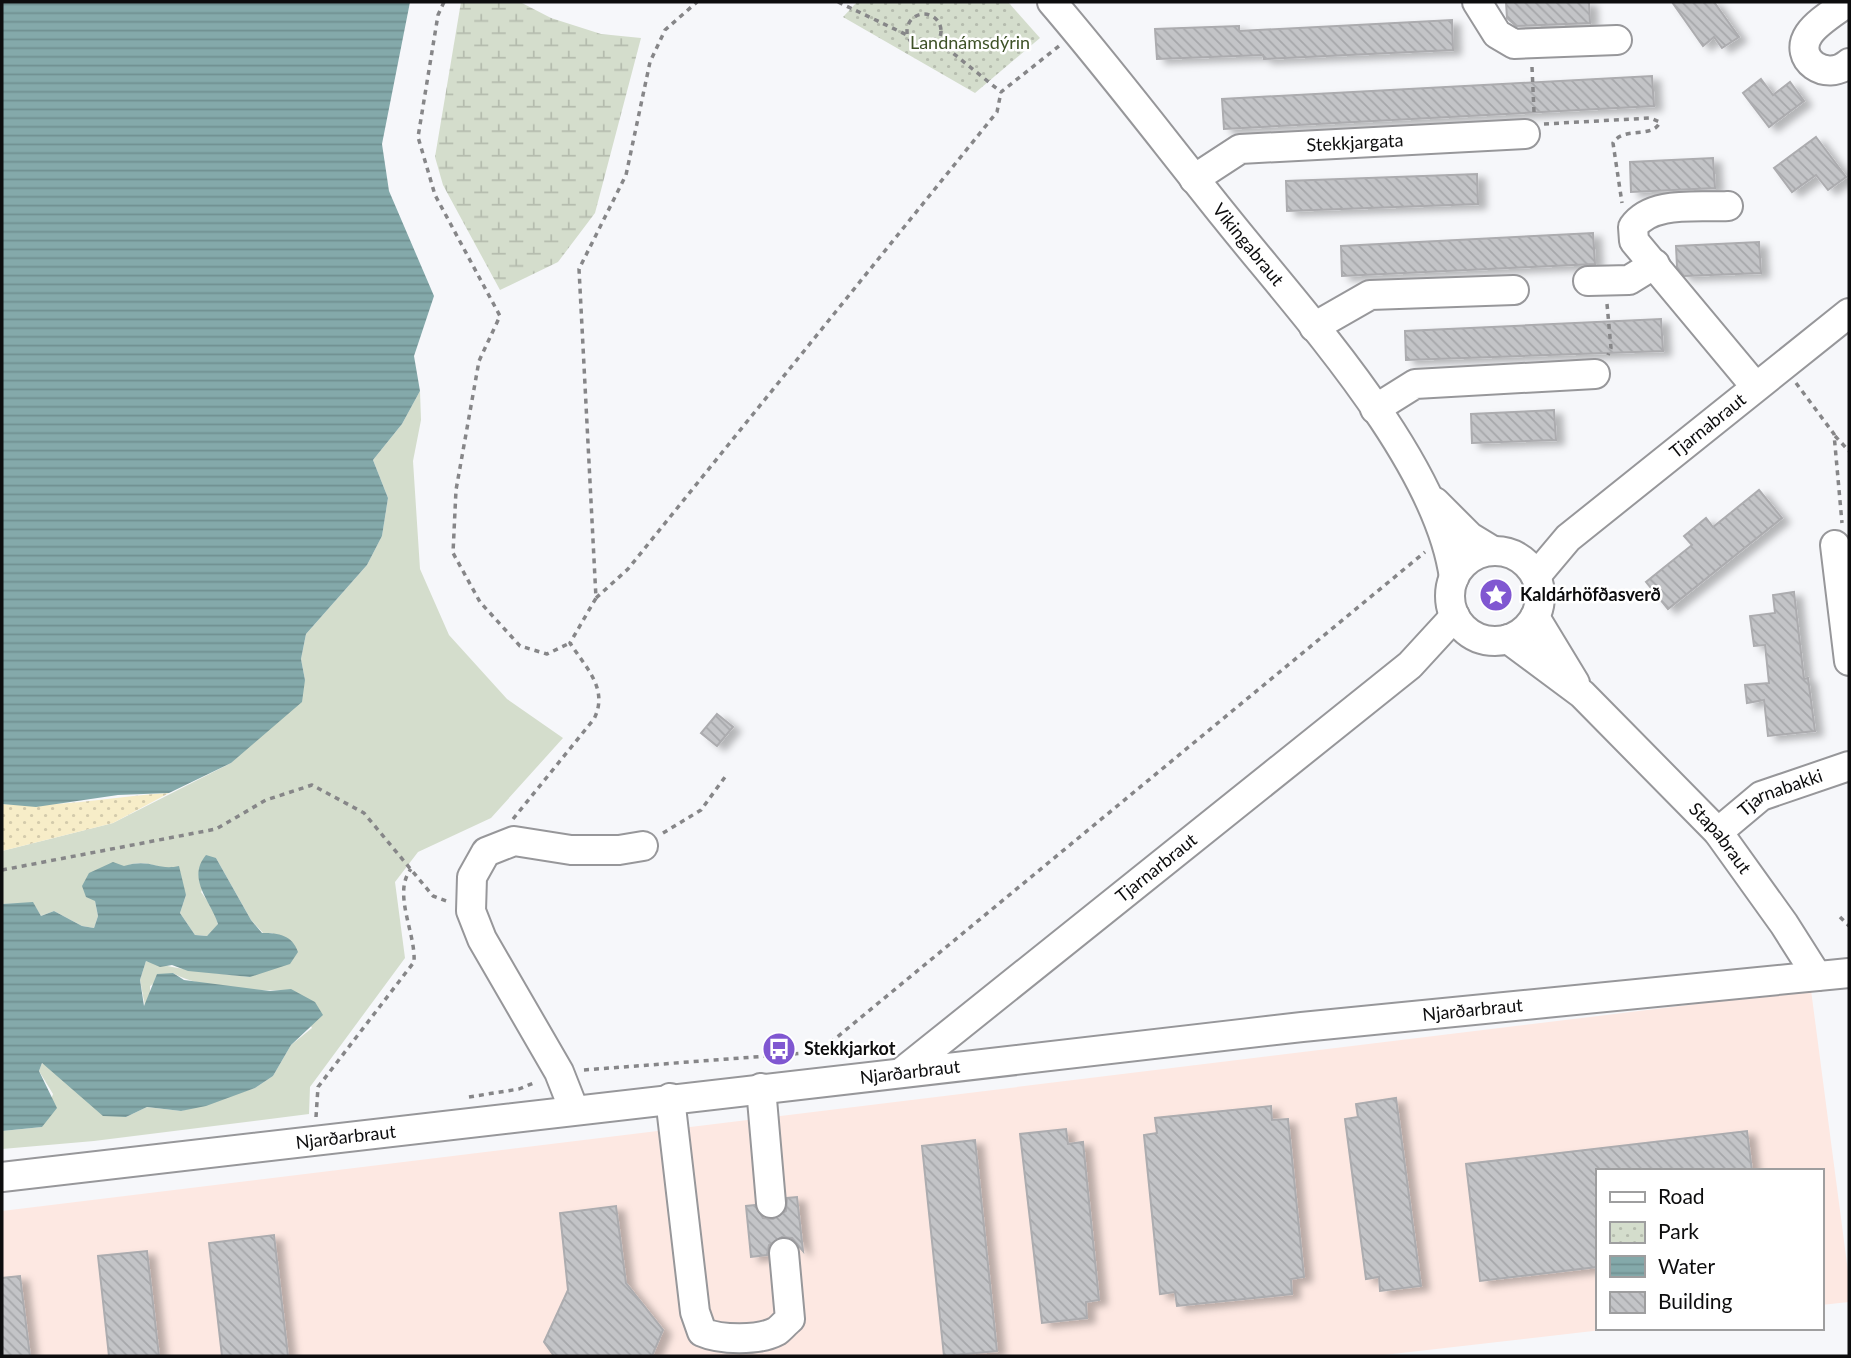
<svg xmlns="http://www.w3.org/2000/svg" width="1851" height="1358" font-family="Lato,sans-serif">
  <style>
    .commercial { fill: #fde8e2 }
    .grass { fill: #d4ddcc }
    .wetland { fill: url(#wetland-marsh) }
    .sand { fill: url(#sand-dots) }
    .park { fill: url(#park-dots) }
    .water { fill: url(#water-rules) }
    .building { fill: url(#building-back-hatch); stroke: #acacaf; stroke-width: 2; filter: url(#shadow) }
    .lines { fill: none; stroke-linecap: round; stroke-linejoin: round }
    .minor-casing { stroke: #97979a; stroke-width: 32 }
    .path { stroke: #868688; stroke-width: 3.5; stroke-dasharray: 5 5; stroke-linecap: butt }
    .minor { stroke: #fff; stroke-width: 28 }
    .labels { text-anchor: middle; stroke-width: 5; stroke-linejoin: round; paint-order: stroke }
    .park-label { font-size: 18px; fill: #3e5227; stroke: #fff }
    .street-label { font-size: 18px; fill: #0d0d0e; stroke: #fff }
    .poi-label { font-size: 18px; font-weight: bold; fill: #0d0d0e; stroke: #fff; text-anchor: start }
  </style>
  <defs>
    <pattern id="wetland-marsh" width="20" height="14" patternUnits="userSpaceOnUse" patternTransform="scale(1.75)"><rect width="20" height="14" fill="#d4ddcc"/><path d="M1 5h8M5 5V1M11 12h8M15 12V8" fill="none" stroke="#b5bcae"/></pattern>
    <pattern id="sand-dots" width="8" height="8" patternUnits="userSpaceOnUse" patternTransform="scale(1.75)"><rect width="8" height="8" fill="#f7edc8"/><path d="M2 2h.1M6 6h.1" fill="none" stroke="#d3caab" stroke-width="1.8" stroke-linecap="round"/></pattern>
    <pattern id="park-dots" width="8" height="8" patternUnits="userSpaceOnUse" patternTransform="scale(1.75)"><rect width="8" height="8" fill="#d4ddcc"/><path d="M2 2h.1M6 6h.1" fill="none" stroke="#b5bcae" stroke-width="1.8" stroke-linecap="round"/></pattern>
    <pattern id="water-rules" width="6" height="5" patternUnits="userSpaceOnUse" patternTransform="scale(1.75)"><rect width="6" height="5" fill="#84a9aa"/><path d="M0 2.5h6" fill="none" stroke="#719091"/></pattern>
    <pattern id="building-back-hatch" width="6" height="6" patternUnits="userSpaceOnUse" patternTransform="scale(1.75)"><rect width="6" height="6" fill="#c3c4c7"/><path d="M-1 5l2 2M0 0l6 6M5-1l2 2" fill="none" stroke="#a6a7aa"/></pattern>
    <filter id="shadow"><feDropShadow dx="8" dy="4.5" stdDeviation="3.5" flood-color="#0004"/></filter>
  </defs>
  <rect width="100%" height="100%" fill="#f6f7fa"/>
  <polygon class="commercial" points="1811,990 1849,1279 1849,1302 1821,1305 1821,1171 1597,1171 1597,1328 1619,1328 1375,1356 2,1356 2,1211"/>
  <path class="grass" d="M420,391L421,420L413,461L420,569L449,635L507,699L563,738L491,818L418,852L395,882L405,958L310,1087L309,1114L94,1141L2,1149V1131L42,1127L53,1094L39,1071L42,1063L126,1117L147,1107L181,1111L255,1088L273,1076L291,1045L312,1028L291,990C260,991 199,989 173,973L150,986V998L145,1006L140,980L146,961C179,970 214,973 250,977L273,933H263L251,920L216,858L201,892L214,910L218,925L207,936L195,935L180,913L186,895L168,869C123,855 123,867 95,901L98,916L94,928L82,926L54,911L41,916L33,903L2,904V851L113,823L231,763L305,680L301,659L306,634L367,565L382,536L388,498L373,460L402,424Z"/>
  <polygon class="wetland" points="461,2 520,2 551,18 601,34 641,38 595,213 558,262 500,290 443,185 435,157"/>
  <path class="sand" d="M169,793L113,823L2,851V804C57,809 113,796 169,793Z"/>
  <polygon class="park" points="857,2 1008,2 1040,38 975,93 843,17"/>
  <g class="water">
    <polygon points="2,2 410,2 382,144 389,191 434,296 414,356 420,391 402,424 373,460 388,498 382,536 367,565 306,634 301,659 305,680 302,702 231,763 169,793 118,795 36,807 2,804"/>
    <path d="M206,855L216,858L251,920L262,933C279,933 292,935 298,952L290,964L250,977L188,971L172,965L160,967L146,961L140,980L144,1006L157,974L173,973L184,980L270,991L291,989L315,1002L323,1015L291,1045L273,1076L255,1088L206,1106L181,1111L147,1107L126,1117L103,1116L42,1063L39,1071L57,1108L42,1127L2,1131V904L33,902L41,916L54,911L82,926L94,928L98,916L95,901L86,897L82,886L89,873L113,862L124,866C151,858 157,871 179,866L186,895L180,913L195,935L207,936L218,924C211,901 186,879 206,855Z"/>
  </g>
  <g class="building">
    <polygon points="1506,2 1589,2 1590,23 1516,26 1507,18"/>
    <polygon points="1672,2 1714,2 1739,37 1722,48 1714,37 1703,46"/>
    <polygon points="1452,20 1453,50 1264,59 1263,55 1157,59 1155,29 1239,26 1239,31"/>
    <polygon points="1652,76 1654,106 1224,129 1222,99"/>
    <polygon points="1761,79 1773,95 1790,82 1804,101 1769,127 1743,93"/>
    <polygon points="1816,137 1846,177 1828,190 1816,175 1792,192 1774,168"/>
    <polygon points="1713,158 1715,188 1631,192 1630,162"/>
    <polygon points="1477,174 1478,204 1287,211 1286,181"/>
    <polygon points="1593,233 1595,264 1342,276 1341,246"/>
    <polygon points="1759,242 1761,273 1684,276 1677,267 1676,246"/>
    <polygon points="1661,319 1663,351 1406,360 1405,331"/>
    <polygon points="1554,410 1556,440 1472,443 1471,414"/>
    <polygon points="1759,490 1782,518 1668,609 1646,582 1692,545 1684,536 1706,518 1713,527"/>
    <polygon points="1794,592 1804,679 1808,678 1815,731 1768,736 1764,700 1747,703 1745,685 1769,683 1765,645 1754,646 1750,616 1775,613 1773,595"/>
    <polygon points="717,714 733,727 717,746 701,733"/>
    <polygon points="1396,1098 1421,1286 1380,1291 1379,1277 1366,1279 1345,1119 1358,1117 1356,1104"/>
    <polygon points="1271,1106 1272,1120 1288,1119 1304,1277 1291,1279 1292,1294 1177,1306 1175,1292 1160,1294 1144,1135 1157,1133 1155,1118"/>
    <polygon points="1066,1129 1068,1144 1083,1142 1099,1300 1086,1302 1087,1318 1042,1323 1020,1134"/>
    <polygon points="1747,1131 1752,1171 1597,1171 1597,1267 1480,1281 1466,1164"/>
    <polygon points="975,1140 997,1351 944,1356 922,1146"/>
    <polygon points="797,1197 803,1251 792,1238 782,1237 769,1245 767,1255 751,1257 746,1206 755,1205 763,1218 773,1219 786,1211 787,1198"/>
    <polygon points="616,1206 626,1283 663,1330 652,1356 554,1356 544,1342 568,1290 560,1213"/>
    <polygon points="274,1235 288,1356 222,1356 209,1243"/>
    <polygon points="147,1251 159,1356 109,1356 98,1256"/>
    <polygon points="20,1276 30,1356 2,1356 2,1278"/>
  </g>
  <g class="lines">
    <defs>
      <g id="minor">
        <path id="s1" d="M1052,2C1112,72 1168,146 1226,218C1301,312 1438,459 1454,578"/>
        <polyline points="1477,2 1497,34 1514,44 1617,40"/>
        <path d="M1848,2C1836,11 1817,22 1809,34C1792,59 1826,83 1849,63"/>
        <path id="s2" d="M1194,179L1240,149L1525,134"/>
        <path d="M1728,206C1698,208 1652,200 1633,227L1634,241L1755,386"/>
        <polyline points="1588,281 1629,280 1655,264"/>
        <polyline points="1314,327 1370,295 1514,290"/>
        <polyline points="1375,409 1415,384 1595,374"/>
        <polyline points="1435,502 1470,537 1493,551"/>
        <polyline points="1835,545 1849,661"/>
        <circle cx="1495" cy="596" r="45"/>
        <path id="s3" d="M1536,576L1568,538L1849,313"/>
        <polyline points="1535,617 1575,683"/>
        <path id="s4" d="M1508,639L1582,694L1718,832L1784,924L1817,976"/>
        <path id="s5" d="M1718,832L1761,796L1849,766"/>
        <path id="s6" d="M902,1072L1410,665L1455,616"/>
        <polyline points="761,1088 771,1203"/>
        <path d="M670,1098L695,1312L702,1332C720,1340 759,1341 777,1331C781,1328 786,1322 790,1319L784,1253"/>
        <polyline points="574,1110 559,1072 482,939 471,911 472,877 486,852 514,841 571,850 619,850 643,846"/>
        <path id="s7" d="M2,1177L1302,1027L1849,973"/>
      </g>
    </defs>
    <use href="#minor" class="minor-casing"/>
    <g class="path">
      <polyline points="444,2 438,15 418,137 435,195 500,316 479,361 456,490 453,553 480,602 520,646 547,654 570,643"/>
      <polyline points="838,2 907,35"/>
      <circle cx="924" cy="31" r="17"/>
      <polyline points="938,41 1001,92 1059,46"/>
      <polyline points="1532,67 1534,112"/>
      <path d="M1544,124L1650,118L1660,122C1653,139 1623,126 1613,143L1622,203"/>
      <polyline points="1607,304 1611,348 1608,355"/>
      <polyline points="1796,383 1834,434 1842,523"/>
      <polyline points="1835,436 1849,451"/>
      <polyline points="596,598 628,569 997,112 1001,92"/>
      <path d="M513,819L594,719C609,689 586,668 570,643L596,598L579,269L626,175L650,62L665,30L697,2"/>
      <polyline points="663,833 701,810 725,777"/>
      <polyline points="2,870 216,829 266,800 312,785 364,813 433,896 449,902"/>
      <polyline points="1840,917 1849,926"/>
      <polyline points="584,1070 819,1052 1425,552"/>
      <polyline points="469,1097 519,1089 536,1082"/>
      <path d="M316,1117L318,1087L414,962C416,933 392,893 411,869"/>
    </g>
    <use href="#minor" class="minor"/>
  </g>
  <defs>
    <symbol id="sight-disc" viewBox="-11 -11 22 22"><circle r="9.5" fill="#8057d1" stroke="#fff"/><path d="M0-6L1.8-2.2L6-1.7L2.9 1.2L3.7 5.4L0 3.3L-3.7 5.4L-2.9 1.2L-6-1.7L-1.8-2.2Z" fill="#fff"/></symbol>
    <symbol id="bus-disc" viewBox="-11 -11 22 22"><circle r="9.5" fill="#8057d1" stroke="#fff"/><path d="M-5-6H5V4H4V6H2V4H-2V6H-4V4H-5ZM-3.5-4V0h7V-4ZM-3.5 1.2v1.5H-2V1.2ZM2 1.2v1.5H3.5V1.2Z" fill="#fff"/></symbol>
  </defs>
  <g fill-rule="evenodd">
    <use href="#sight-disc" x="1477" y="576" width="38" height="38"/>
    <use href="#bus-disc" x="760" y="1030" width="38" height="38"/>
  </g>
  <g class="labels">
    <g class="park-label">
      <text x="970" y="49">Landnámsdýrin</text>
    </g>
    <g class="street-label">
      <text dy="6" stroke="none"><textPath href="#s2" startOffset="170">Stekkjargata</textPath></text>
      <text dy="6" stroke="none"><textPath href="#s1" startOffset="312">Vikingabraut</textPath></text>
      <text dy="6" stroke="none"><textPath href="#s3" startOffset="229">Tjarnabraut</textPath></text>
      <text dy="6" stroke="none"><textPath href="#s5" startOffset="75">Tjarnabakki</textPath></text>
      <text dy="6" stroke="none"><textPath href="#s4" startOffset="292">Stapabraut</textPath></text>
      <text dy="6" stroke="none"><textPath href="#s6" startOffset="326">Tjarnarbraut</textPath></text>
      <text dy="6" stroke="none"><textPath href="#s7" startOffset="1480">Njarðarbraut</textPath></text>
      <text dy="6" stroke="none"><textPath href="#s7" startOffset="914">Njarðarbraut</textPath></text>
      <text dy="6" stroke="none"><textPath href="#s7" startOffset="346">Njarðarbraut</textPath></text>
    </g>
    <g class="poi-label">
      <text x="1520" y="601">Kaldárhöfðasverð</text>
      <text x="804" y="1055">Stekkjarkot</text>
    </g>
  </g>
  <rect width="1851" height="1358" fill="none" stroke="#0d0d0e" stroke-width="7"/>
  <rect x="1596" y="1169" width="228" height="161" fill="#ffffff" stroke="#9e9e9f" stroke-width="2"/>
  <rect x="1610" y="1192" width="35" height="10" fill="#ffffff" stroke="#9e9e9f" stroke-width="2"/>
  <text x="1658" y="1204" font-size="21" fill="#0d0d0e">Road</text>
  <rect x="1610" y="1222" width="35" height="21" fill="url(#park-dots)" stroke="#9e9e9f" stroke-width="2"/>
  <text x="1658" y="1239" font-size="21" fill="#0d0d0e">Park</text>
  <rect x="1610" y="1256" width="35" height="21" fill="url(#water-rules)" stroke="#9e9e9f" stroke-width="2"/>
  <text x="1658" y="1274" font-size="21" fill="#0d0d0e">Water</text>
  <rect x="1610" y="1292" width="35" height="21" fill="url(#building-back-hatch)" stroke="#9e9e9f" stroke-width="2"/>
  <text x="1658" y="1309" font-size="21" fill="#0d0d0e">Building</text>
</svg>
